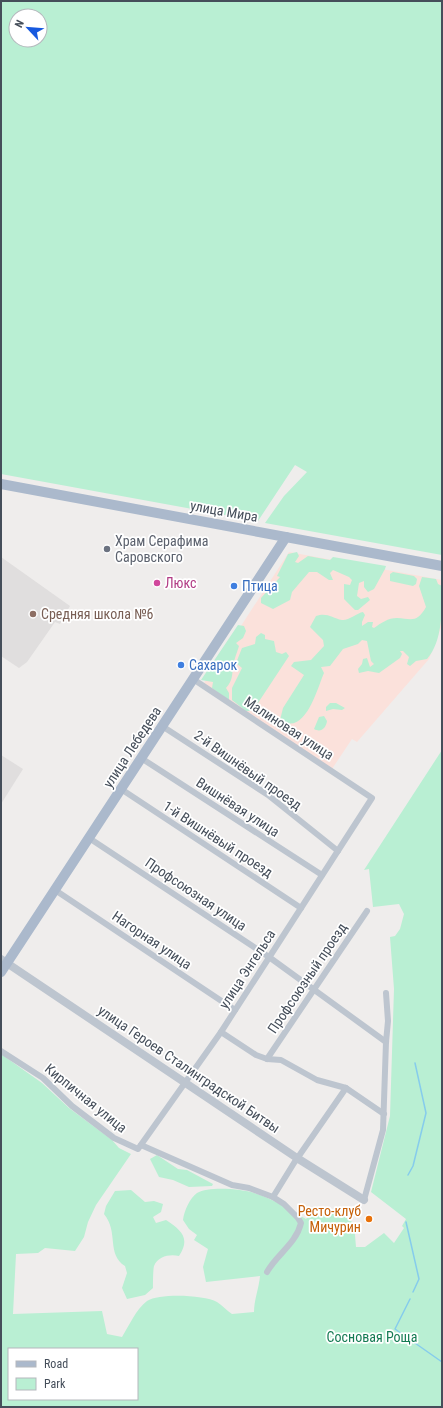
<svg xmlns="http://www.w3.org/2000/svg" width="443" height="1408" font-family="'Roboto Condensed',sans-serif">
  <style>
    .education { fill: #e0dede }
    .medical { fill: #fbe1db }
    .green { fill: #b9efd3; fill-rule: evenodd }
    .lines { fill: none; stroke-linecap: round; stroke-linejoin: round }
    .stream { stroke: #86ccec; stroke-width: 1.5 }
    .minor { stroke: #bdc5cf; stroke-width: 6 }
    .tertiary { stroke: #bdc5cf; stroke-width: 8 }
    .primary { stroke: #abb9cc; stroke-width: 10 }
    .worship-dot { fill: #6b7280; stroke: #fff; stroke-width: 1.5 }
    .hotel-dot { fill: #d1479c; stroke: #fff; stroke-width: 1.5 }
    .shop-dot { fill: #3f7fe0; stroke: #fff; stroke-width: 1.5 }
    .education-dot { fill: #8d6e63; stroke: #fff; stroke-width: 1.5 }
    .food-dot { fill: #e8710a; stroke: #fff; stroke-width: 1.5 }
    .labels { text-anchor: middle; stroke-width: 3.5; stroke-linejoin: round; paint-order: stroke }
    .street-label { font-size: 14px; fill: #454e5a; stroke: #fff }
    .worship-label { font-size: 14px; fill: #5b616d; stroke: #fff; text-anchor: start }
    .hotel-label { font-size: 14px; fill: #b23c85; stroke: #fff; text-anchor: start }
    .shop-label { font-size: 14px; fill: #366cbe; stroke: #fff; text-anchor: start }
    .education-label { font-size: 14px; fill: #785e54; stroke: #fff; text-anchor: start }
    .food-label { font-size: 14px; fill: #c56008; stroke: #fff; text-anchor: end }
    .park-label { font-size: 14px; fill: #157b53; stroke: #fff }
  </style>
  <rect width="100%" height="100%" fill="#efedec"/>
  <g class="education">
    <polygon points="1,557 70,606 60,624 55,622 27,662 19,668 1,656"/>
    <polygon points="1,755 23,769 1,804"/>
  </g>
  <polygon class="medical" points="289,552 442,580 442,625 429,659 357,742 352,739 332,769 204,683"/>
  <g class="green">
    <path d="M1,1H442V555L265,523L284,496L307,472L295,465L258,521L1,474ZM16,16H40V40H16Z"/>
    <polygon points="297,552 299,556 295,562 298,563 308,556 330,560 333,557 386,566 385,569 374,589 368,592 364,587 364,581 359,583 357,596 361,599 368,597 370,600 358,610 355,610 344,599 344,584 350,585 352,580 349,577 333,570 330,573 333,580 329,580 317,572 309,572 292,592 290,600 273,609 261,603 261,598 280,577 277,576 288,554"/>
    <polygon points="393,572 414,576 417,579 416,584 413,586 390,581 390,574"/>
    <path d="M422,577L436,579L438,584L442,586C442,609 443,641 427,659L416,661L410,666L407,664L409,657L403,651H400L402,654L400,658L379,673L368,671L359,673L358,669L362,664L363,659L367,658L370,667L374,664L371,661L367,641L362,640L358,644L343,649L330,666L321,667L324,673C317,689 305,737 280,720L283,708L304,675L291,666L294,662L311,660L324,646L323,640L310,627L316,616C327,612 332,618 342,620C348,621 357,613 363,612L365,615L362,622V626L368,622H373L372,627L374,628C381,623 388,618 397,618C412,619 417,623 426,607L419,586Z"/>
    <path d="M238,625L244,626L246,631L243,638L236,643L239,646C237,653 234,659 233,666C232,675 233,680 226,688L229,693V701L212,688L213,682L201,680Z"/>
    <polygon points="261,633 265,635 265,639 274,641 276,652 282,654 286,652 289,656 256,706 251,711 246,711 232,700 232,688 242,668 236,663 242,648 255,644 256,637"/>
    <polygon points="330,703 336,703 345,708 342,710 333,709 326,711 326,707"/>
    <path d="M324,716L327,721C326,728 321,733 314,729L319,717Z"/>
    <path d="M442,750V1407H1V1054L42,1083L69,1108L112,1140L119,1148L131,1154L96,1205L88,1222L84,1237L75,1251L45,1248L38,1253L16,1254L13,1314L102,1311L107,1334L122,1337C129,1326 136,1309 147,1301C160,1293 204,1295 217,1302C222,1305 227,1311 232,1314L254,1312C254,1300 259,1288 260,1276L206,1282L203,1267L208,1249L194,1240L197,1235L189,1229L183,1220C184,1211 190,1198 197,1193C209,1186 242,1189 254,1193C272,1198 290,1210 306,1219C319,1205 343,1212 354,1224L356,1247H365L384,1233L394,1243L404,1228L402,1226L406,1219L371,1192L390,1116L394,989L390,937L395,936L400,929L404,914L399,904L373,907L369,869L364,870ZM9,1349H137V1399H9Z"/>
    <polygon points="157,1155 178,1169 187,1170 213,1184 212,1186 189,1187 173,1180 159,1177 150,1159"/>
    <path d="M131,1190L145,1202L154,1201L163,1204L161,1212L153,1217L156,1223L166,1220C181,1230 191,1238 179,1256C170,1254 158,1256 154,1266C153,1270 153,1283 153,1288L145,1295L127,1299L122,1288L127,1273L125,1266C106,1254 119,1232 104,1214L106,1206L115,1191Z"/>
  </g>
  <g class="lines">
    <g class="stream">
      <polyline points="408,1175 413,1166 426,1113 415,1063"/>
      <polyline points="406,1222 419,1279 413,1292"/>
      <polyline points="410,1299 395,1329 442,1362"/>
    </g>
    <g class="minor">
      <polyline points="162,726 268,795 338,851"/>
      <polyline points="141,758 322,875"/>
      <polyline points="121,789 301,908"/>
      <polyline points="89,838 269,957 386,1042"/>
      <polyline points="55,890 235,1010"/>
      <polyline points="221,1032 256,1055 267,1059 281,1060 317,1080 346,1088 384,1114"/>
      <polyline points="1,1051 43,1078 72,1106 114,1138 138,1149 221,1032 372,798 193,679"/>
      <polyline points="267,1059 367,911"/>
      <path d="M141,1145L232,1185L249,1188L273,1197L284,1204L298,1218L301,1223C296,1244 277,1254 267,1272"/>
      <polyline points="273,1197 294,1163 346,1088"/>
      <polyline points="364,1200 383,1130 386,1042 388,1021 386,993"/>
    </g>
    <polyline class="tertiary" points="1,959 297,1158 364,1200"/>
    <g class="primary">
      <polyline points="1,484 442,566"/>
      <polyline points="1,972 286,537"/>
    </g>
  </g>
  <circle class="worship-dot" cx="107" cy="549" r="4"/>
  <circle class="hotel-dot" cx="157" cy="583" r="4"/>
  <g class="shop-dot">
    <circle cx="234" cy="586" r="4"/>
    <circle cx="181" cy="665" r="4"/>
  </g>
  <circle class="education-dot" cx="33" cy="614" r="4"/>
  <circle class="food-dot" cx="369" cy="1219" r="4"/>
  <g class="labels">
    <g class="street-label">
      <text transform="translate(224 511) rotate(10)" y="5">улица Мира</text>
      <text transform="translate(289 728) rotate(33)" y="5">Малиновая улица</text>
      <text transform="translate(132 747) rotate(-57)" y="5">улица Лебедева</text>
      <text transform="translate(248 770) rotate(35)" y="5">2-й Вишнёвый проезд</text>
      <text transform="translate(238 807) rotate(33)" y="5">Вишнёвая улица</text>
      <text transform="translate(218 839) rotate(33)" y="5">1-й Вишнёвый проезд</text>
      <text transform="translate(196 894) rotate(34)" y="5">Профсоюзная улица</text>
      <text transform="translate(152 940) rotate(34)" y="5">Нагорная улица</text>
      <text transform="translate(247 969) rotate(-57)" y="5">улица Энгельса</text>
      <text transform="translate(307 978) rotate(-56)" y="5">Профсоюзный проезд</text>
      <text transform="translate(189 1069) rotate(34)" y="5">улица Героев Сталинградской Битвы</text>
      <text transform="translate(86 1098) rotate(39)" y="5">Кирпичная улица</text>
    </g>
    <g class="worship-label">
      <text x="115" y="546">Храм Серафима<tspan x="115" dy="16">Саровского</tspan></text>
    </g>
    <g class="hotel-label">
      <text x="165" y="588">Люкс</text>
    </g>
    <g class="shop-label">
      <text x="242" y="591">Птица</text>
      <text x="189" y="670">Сахарок</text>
    </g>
    <g class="education-label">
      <text x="41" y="619">Средняя школа №6</text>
    </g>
    <g class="food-label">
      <text x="361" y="1216">Ресто-клуб<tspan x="361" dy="16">Мичурин</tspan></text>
    </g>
    <g class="park-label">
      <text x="372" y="1342">Сосновая Роща</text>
    </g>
  </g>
  <rect width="443" height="1408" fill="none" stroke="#454e5a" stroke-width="4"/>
  <rect x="8" y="1348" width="130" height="52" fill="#ffffff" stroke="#b5b8bd"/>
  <rect x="16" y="1361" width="20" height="6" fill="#abb9cc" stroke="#b5b8bd"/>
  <text x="44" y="1368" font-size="12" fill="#454e5a">Road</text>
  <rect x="16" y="1378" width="20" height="12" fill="#b9efd3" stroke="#b5b8bd"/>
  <text x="44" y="1388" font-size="12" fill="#454e5a">Park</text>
  <g transform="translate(28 28) rotate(296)"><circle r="19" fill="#ffffff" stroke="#b5b8bd"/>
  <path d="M0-3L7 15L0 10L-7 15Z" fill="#1759df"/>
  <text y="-6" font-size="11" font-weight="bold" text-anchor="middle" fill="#454e5a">N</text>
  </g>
</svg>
